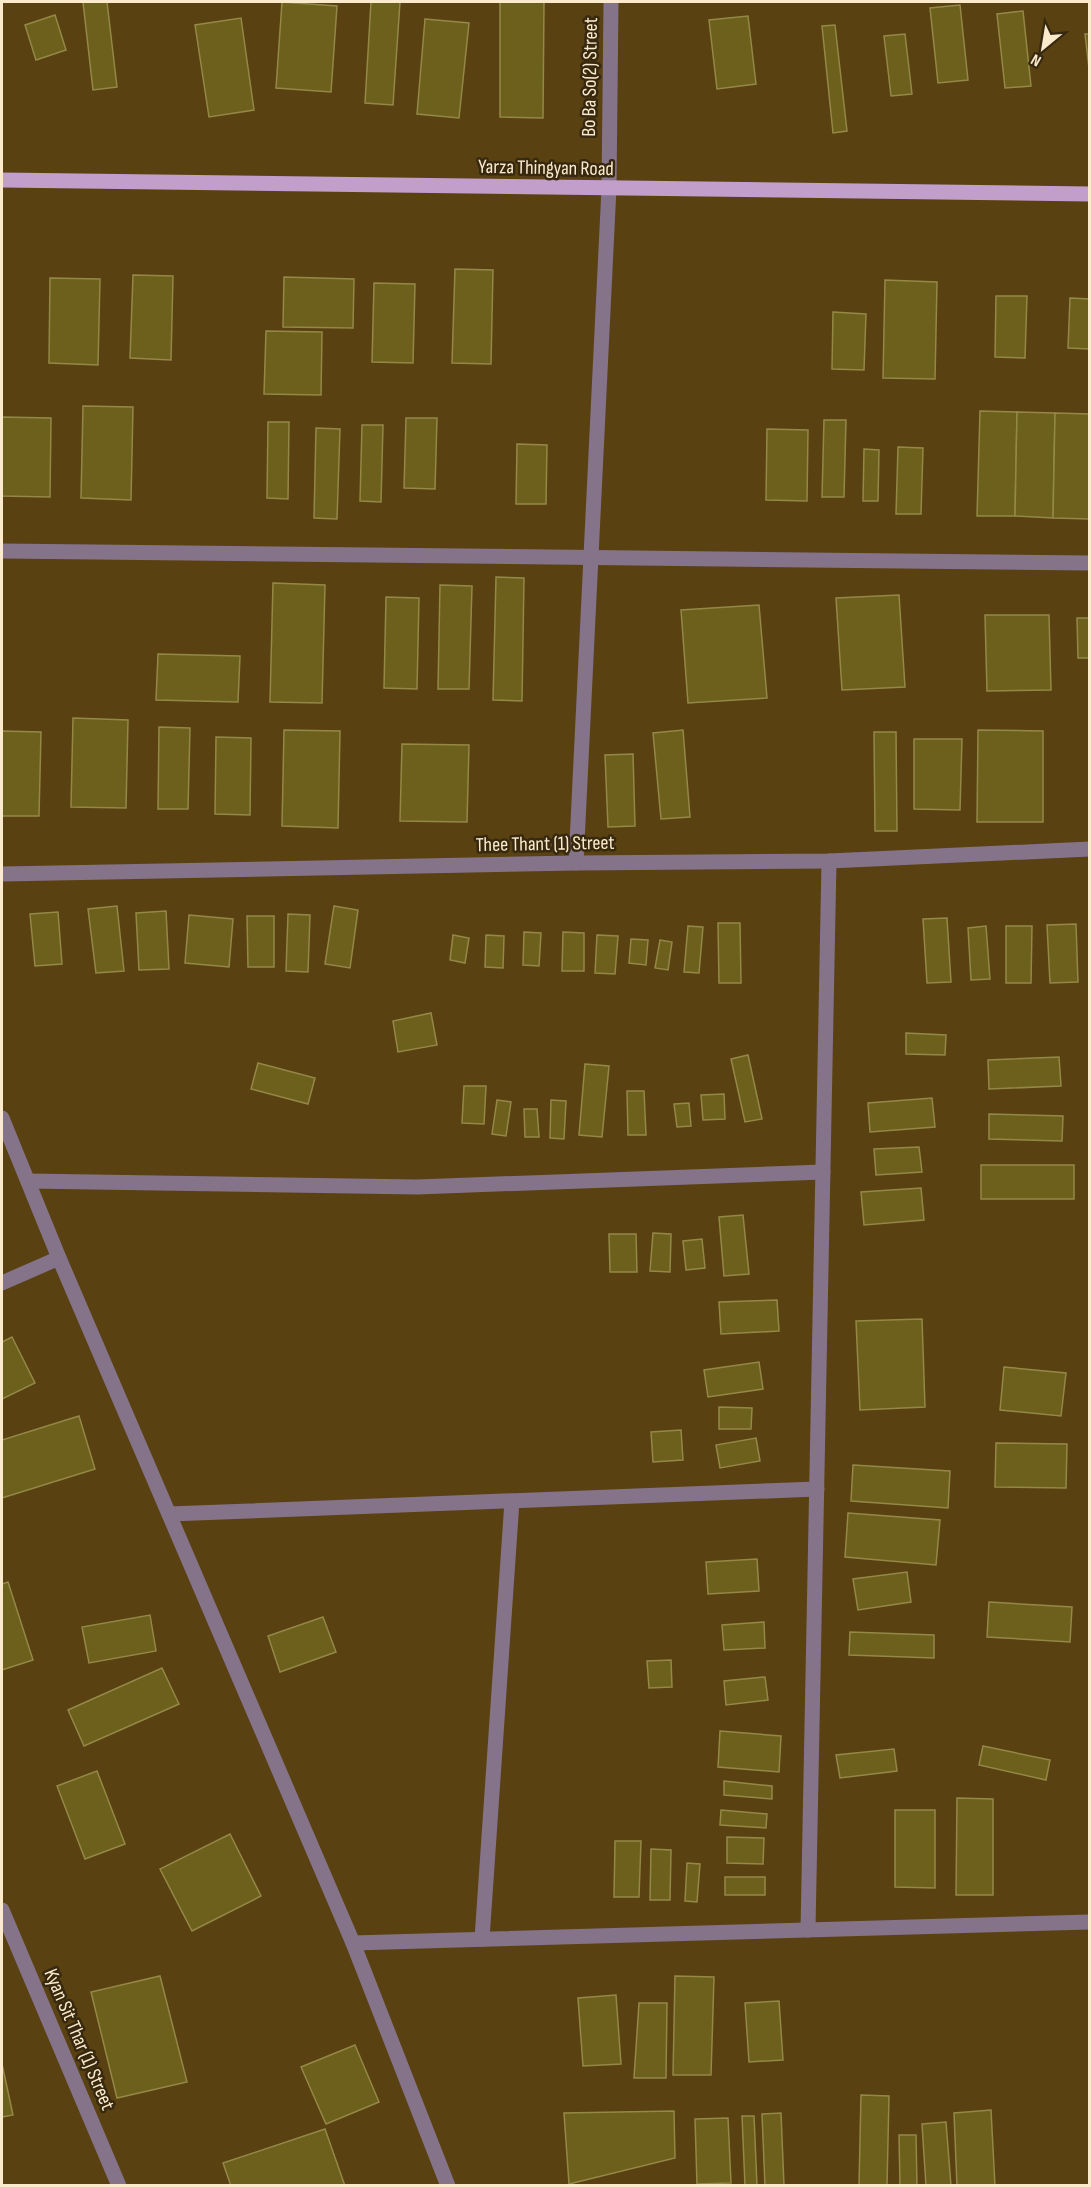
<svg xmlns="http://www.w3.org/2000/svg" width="1091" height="2187" font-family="'Sofia Sans Condensed',sans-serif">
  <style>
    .building { fill: #6c601c; stroke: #948847; stroke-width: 1.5 }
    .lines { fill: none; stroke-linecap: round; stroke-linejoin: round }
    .minor { stroke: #857389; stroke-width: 15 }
    .major { stroke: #c29ecb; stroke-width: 15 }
    .labels { text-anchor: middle; stroke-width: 5; stroke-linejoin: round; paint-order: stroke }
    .street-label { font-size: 20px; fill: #fceacc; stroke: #372910 }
  </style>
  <rect width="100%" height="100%" fill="#594112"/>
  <g class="building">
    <polygon points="83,2 107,2 117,87 93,90"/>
    <polygon points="282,2 337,6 331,92 276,88"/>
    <polygon points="371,2 400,2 393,105 365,103"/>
    <polygon points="500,2 544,2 543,118 500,117"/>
    <polygon points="960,5 968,80 938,83 930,8"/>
    <polygon points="1023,11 1031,86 1005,88 997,14"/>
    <polygon points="55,15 66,50 36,60 25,25"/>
    <polygon points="748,16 756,84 717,89 709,20"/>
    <polygon points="241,18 254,110 209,117 195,25"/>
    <polygon points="425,19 469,23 459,118 417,114"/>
    <polygon points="835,25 847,131 833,133 822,26"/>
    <polygon points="905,34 912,94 891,96 884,36"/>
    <polygon points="1085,34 1090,34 1090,77"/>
    <polygon points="455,269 493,270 491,364 452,363"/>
    <polygon points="133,275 173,276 171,360 130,358"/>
    <polygon points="284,277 354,279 353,328 283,327"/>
    <polygon points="50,278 100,279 98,365 49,363"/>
    <polygon points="885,280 937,282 935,379 883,378"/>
    <polygon points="374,283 415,284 413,363 372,362"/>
    <polygon points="996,296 1027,296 1025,358 995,357"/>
    <polygon points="1070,298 1090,299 1089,349 1068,348"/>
    <polygon points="833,312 866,314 864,370 832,369"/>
    <polygon points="266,331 322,332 321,395 264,394"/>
    <polygon points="83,406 133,407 131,500 81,498"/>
    <polygon points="980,411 1017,412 1015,516 977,516"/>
    <polygon points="1017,412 1055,413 1053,518 1015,516"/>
    <polygon points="1055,413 1090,414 1090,519 1053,518"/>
    <polygon points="2,417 51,418 50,497 2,496"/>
    <polygon points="406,418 437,418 435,489 404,488"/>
    <polygon points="824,420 846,420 844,497 822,497"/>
    <polygon points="268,422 289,422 288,499 267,498"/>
    <polygon points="362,425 383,425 381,502 360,501"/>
    <polygon points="316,428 340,429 337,519 314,518"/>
    <polygon points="767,429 808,430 807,501 766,500"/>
    <polygon points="517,444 547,445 546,504 516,504"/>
    <polygon points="898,447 923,448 921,514 896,514"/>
    <polygon points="864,449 879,450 878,501 863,501"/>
    <polygon points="496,577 524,578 522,701 493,700"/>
    <polygon points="273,583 325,585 322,703 270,702"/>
    <polygon points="440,585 472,586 469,689 438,689"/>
    <polygon points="899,595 905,687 842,690 836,598"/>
    <polygon points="386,597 419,598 417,689 384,688"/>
    <polygon points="759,605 767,698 688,703 681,610"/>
    <polygon points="985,615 1049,615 1051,690 987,691"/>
    <polygon points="1077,618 1090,618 1090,658 1078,658"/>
    <polygon points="158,654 240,656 238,702 156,700"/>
    <polygon points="73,718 128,720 126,808 71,807"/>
    <polygon points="159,727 190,728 188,809 158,809"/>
    <polygon points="284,730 340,731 338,828 282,826"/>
    <polygon points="683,730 690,817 661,819 653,733"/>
    <polygon points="978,730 1043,731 1043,822 977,822"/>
    <polygon points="2,731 41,732 39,816 2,816"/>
    <polygon points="874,732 896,732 897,831 875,831"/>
    <polygon points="216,737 251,738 250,815 215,814"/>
    <polygon points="914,739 962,739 960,810 914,809"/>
    <polygon points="402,744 469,745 467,822 400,821"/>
    <polygon points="633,754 635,826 608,827 605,755"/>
    <polygon points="117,906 124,971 96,973 88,909"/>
    <polygon points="334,906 358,910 350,968 325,964"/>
    <polygon points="166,911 169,969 139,970 136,913"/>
    <polygon points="58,912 62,964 35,966 30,914"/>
    <polygon points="288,914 310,915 308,972 286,971"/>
    <polygon points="189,915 233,919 229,967 185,963"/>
    <polygon points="247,916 274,916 274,967 248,967"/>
    <polygon points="947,918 951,982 927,983 923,919"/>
    <polygon points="718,923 740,923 741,983 719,983"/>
    <polygon points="1076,924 1078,982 1050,983 1047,925"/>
    <polygon points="688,926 703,927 699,973 684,972"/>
    <polygon points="986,926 990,979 971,980 968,928"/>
    <polygon points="1006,926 1032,926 1031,983 1006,983"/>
    <polygon points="524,932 541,933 539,966 523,965"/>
    <polygon points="563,932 584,933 584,971 562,971"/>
    <polygon points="453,935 469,938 465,963 450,960"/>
    <polygon points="486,935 504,936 503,968 485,967"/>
    <polygon points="597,935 618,936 615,974 595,973"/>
    <polygon points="631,939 648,940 646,965 629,963"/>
    <polygon points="660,940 672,942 668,970 655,968"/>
    <polygon points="431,1013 437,1045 398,1052 393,1021"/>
    <polygon points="906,1033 946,1035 945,1055 906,1054"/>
    <polygon points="748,1055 762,1119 745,1122 731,1059"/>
    <polygon points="1059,1057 1061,1086 989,1089 988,1060"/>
    <polygon points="258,1063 315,1078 308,1104 251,1089"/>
    <polygon points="585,1064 609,1066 602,1137 579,1135"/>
    <polygon points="464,1086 486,1086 484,1124 462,1123"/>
    <polygon points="627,1091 644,1091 646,1135 628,1135"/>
    <polygon points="724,1094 725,1119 703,1120 701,1095"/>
    <polygon points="932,1098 935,1127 870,1132 868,1103"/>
    <polygon points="497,1100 511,1102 506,1136 492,1134"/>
    <polygon points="551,1100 566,1101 564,1139 550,1138"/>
    <polygon points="689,1103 691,1126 677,1127 674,1104"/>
    <polygon points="524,1109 537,1109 539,1137 525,1137"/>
    <polygon points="989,1114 1063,1116 1062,1141 989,1139"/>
    <polygon points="919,1147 922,1172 876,1175 874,1149"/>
    <rect x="981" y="1165" width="93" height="34"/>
    <polygon points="921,1188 924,1220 864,1225 861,1192"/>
    <polygon points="743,1215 749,1274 724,1276 719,1217"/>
    <polygon points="653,1233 671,1234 670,1272 650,1271"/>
    <polygon points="609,1234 636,1234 637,1272 610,1272"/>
    <polygon points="702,1239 705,1268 686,1270 683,1241"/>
    <polygon points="777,1300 779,1331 721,1334 719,1302"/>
    <polygon points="922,1319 925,1407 860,1410 856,1321"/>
    <polygon points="12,1337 35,1383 2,1399 2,1342"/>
    <polygon points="759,1362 763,1389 708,1397 704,1370"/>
    <polygon points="1004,1367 1066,1373 1061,1416 1000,1410"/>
    <polygon points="719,1407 752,1408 751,1429 719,1429"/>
    <polygon points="79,1416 95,1469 2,1498 2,1440"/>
    <polygon points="681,1430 683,1460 653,1462 651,1432"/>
    <polygon points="756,1438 760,1461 720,1468 716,1445"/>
    <polygon points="996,1443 1067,1444 1066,1488 995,1487"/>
    <polygon points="853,1465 950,1471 948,1508 851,1501"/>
    <polygon points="848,1513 940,1520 936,1565 845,1557"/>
    <polygon points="757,1559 759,1591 708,1594 706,1562"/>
    <polygon points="907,1572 911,1602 858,1610 853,1579"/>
    <polygon points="8,1582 33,1660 2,1670 2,1584"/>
    <polygon points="989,1602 1072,1607 1070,1642 987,1637"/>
    <polygon points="150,1615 156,1651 89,1663 82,1627"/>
    <polygon points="323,1617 336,1652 280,1672 268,1636"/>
    <polygon points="764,1622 765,1648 724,1650 722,1625"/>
    <polygon points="850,1632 934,1635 934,1658 849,1655"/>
    <polygon points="671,1660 672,1687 649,1688 647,1661"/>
    <polygon points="162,1668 179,1704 84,1746 68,1710"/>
    <polygon points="765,1677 768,1700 726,1705 724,1681"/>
    <polygon points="720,1731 781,1736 779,1772 718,1767"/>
    <polygon points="983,1746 1050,1760 1046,1780 979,1765"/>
    <polygon points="894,1749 897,1771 840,1778 836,1755"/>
    <polygon points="97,1771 125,1844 85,1859 57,1786"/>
    <polygon points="724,1781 772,1786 772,1799 724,1795"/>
    <polygon points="957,1798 993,1799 993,1895 956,1895"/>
    <polygon points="721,1810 767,1814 766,1828 720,1825"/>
    <polygon points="895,1810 935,1810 935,1888 895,1887"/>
    <polygon points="230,1834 261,1896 192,1931 160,1869"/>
    <polygon points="727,1837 764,1838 763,1864 727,1863"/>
    <polygon points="615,1841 641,1841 639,1897 614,1897"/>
    <polygon points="651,1849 671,1850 670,1900 650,1900"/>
    <polygon points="687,1863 700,1864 697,1902 685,1901"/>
    <rect x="725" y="1877" width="40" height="18"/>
    <polygon points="160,1976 187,2082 117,2098 91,1992"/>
    <polygon points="675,1976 714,1977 711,2075 673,2075"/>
    <polygon points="616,1995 621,2064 583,2066 578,1998"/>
    <polygon points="779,2001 783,2060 749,2062 745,2003"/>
    <polygon points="639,2003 667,2003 666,2078 634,2078"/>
    <polygon points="355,2045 379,2102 326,2124 301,2067"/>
    <polygon points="2,2064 13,2115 2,2117"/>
    <polygon points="861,2095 889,2096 887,2186 859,2186"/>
    <polygon points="991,2110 995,2186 957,2186 954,2113"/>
    <polygon points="674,2111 675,2158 569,2184 564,2113"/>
    <polygon points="781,2113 784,2186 765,2186 762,2114"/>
    <polygon points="742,2116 754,2116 757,2186 745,2186"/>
    <polygon points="728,2118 731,2183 697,2184 695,2119"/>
    <polygon points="946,2122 951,2186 926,2186 922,2124"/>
    <polygon points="325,2129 345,2186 231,2186 223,2163"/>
    <polygon points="899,2135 916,2135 917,2186 900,2186"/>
  </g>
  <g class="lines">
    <g class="minor">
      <polyline points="2,551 1090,563"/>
      <polyline points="576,863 609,188 611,2"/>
      <polyline points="2,874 576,863 829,861 1090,849"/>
      <polyline points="2,1118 59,1258 353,1943 448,2186"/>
      <polyline points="28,1181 417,1187 823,1172"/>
      <polyline points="2,1283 59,1258"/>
      <polyline points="169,1514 817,1489"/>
      <polyline points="2,1910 119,2186"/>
      <polyline points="808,1930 829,861"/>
      <polyline points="482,1939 512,1501"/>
      <polyline points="353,1943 1090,1922"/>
    </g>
    <polyline class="major" points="2,180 1090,194"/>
  </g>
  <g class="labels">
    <g class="street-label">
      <text transform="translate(589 77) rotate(-89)" y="7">Bo Ba So(2) Street</text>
      <text transform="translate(546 167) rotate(1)" y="7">Yarza Thingyan Road</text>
      <text transform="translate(545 843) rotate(-1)" y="7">Thee Thant (1) Street</text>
      <text transform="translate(80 2039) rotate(67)" y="7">Kyan Sit Thar (1) Street</text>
    </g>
  </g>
  <rect width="1091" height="2187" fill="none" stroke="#fceacc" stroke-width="6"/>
  <g transform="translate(1043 48) rotate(210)" stroke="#372910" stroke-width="4.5" paint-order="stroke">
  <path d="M0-4.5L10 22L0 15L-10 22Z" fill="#fceacc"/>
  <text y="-9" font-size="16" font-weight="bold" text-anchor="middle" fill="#fceacc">N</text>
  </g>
</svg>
